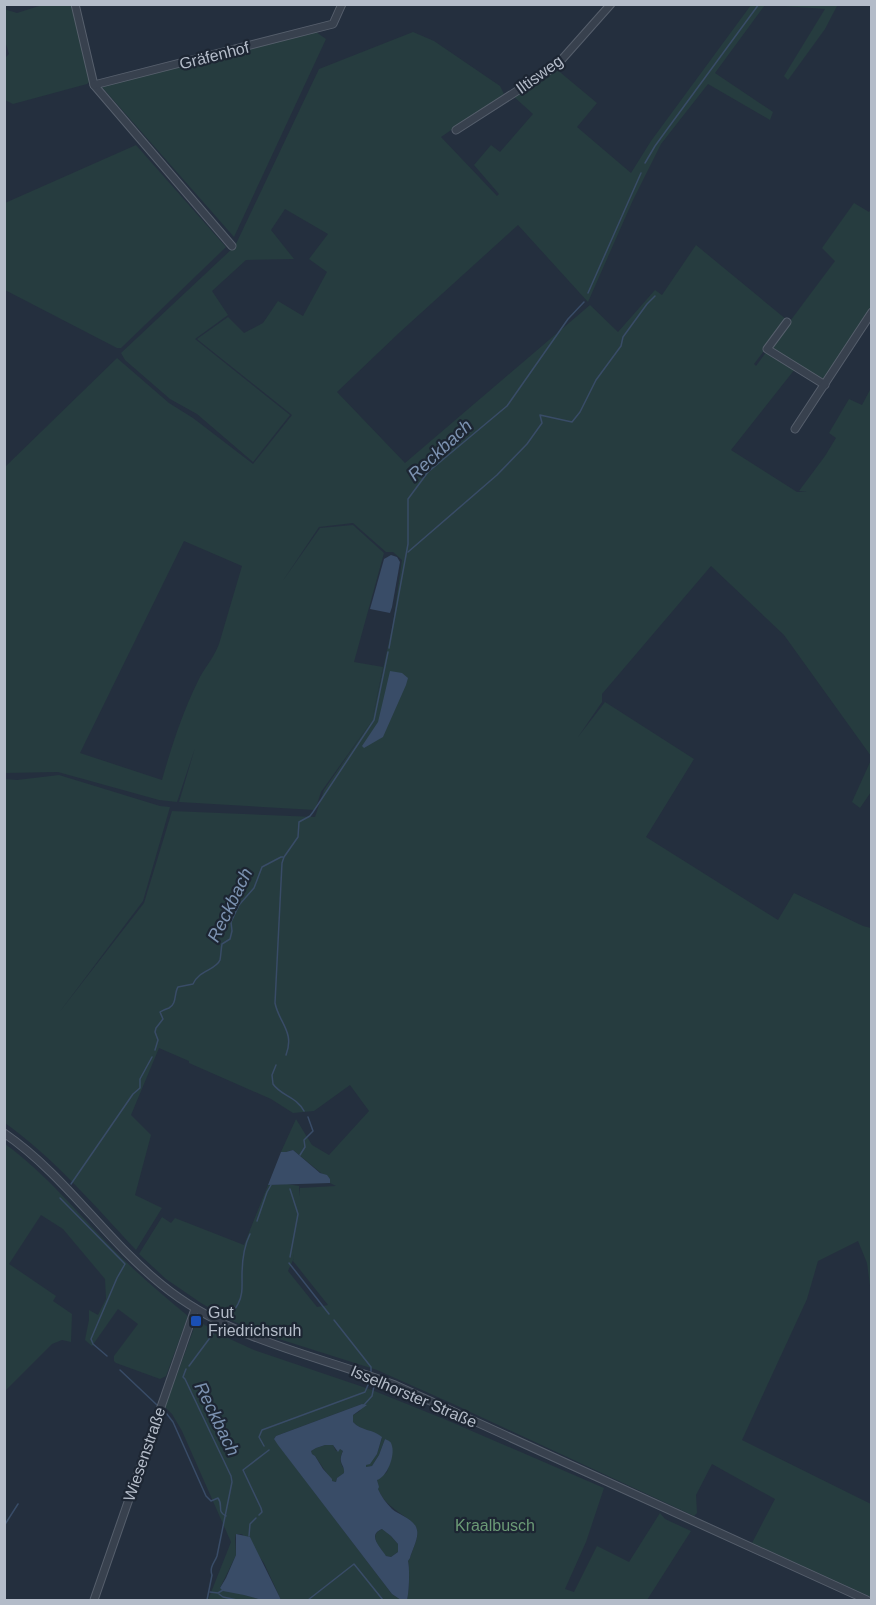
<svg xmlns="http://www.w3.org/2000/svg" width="876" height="1605" font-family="Helvetica,sans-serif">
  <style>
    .green { fill: #263c3f; fill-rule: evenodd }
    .water { fill: #394c67; fill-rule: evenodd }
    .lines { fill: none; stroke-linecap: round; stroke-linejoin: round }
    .stream { stroke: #394c67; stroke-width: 1.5 }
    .minor-casing { stroke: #565f6c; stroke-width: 9 }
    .minor { stroke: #38414e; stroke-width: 7 }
    .transit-dot { fill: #1a4fb4; stroke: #1d2633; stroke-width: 2 }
    .labels { text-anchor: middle; stroke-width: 4.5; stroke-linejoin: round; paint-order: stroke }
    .street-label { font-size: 16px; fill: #b4bcc9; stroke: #1d2633 }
    .poi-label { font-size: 16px; fill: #b4bcc9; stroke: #1d2633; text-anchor: start }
    .park-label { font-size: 16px; fill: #6b9a76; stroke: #1d2633 }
    .water-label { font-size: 18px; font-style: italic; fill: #7c92b1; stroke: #1d2633 }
  </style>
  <rect width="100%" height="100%" fill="#242f3e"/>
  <g class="green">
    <polygon points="822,4 837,6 825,29 788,80 784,76 825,9 770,5"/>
    <polygon points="42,5 72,5 90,81 87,84 13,104 5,100 5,58 9,54 5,41 4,9 17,13"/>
    <path d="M751,5H765L715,73L773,112L770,120L708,84L661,144L633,200L588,302L518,225L400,332L337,392L405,463L590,305L618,332L655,290L662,295L696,245L787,320L754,364L756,366L767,351L795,369L731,450L797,492H807L799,491L825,456L836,438L829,433L849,399L862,405L871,388V756L784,635L711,566L602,694V702L578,737L605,702L694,759L646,837L778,920L794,893L863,926L871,928V1293L867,1263L858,1241L818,1261L807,1299L742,1440L871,1504V1597L752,1543L775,1499L712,1464L696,1495L697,1513L694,1516L451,1403L377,1370L260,1333L228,1319L201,1303L166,1279L139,1254L162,1217L171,1223L175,1218L244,1245L268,1185L287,1184L299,1186V1196L300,1188L336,1186L330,1183V1179L321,1173L293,1150L286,1152H281L296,1119L312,1145L329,1155L369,1111L350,1085L314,1111L293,1113L271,1099L189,1063V1061L159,1048L131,1115L151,1135L135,1195L162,1208L136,1250C95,1206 54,1158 5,1123V779L17,780L59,775L160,806L170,807L143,901L58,1014L144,903L172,811L315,817L324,790L371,722L321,792L315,810L179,802L195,748L177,802L159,800L58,772L5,773V467L117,358L169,403L193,418L253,464L292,415L197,339L228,317L244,333L263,323L278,301L303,316L327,272L309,259L328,234L285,209L271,230L294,259L246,260L212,291L228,315L195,339L290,415L253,462L197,414L170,399L125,360L121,353L235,246L319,69L413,32L434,41L500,86L504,94L441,137L497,196L499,194L474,165L491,145L500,152L533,114L512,95L555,68L597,103L577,127L631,173L651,141ZM353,523L386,552H393L402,560L393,623L372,720L383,667L354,662L384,553L353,525L320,528L282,582L319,527ZM184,541L242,566L219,644C214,658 204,668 198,681C183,711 171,748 162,780L80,753ZM294,1252L293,1261L328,1305L317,1307L288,1271L293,1260Z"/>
    <polygon points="316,32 326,39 234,237 101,86"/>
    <polygon points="136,145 226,247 121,348 117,348 5,290 5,203"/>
    <polygon points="854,203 869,212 871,209 871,308 826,379 822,381 770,348 835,261 822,248"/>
    <polygon points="871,760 871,792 860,808 852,802"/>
    <path d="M5,1144C44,1172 75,1210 108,1244C133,1270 160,1293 188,1316L166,1376L160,1379L116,1363L114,1361V1356L138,1324L118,1309L92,1346L85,1340L89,1320V1310L98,1315L106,1299L105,1279L63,1229L41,1215L9,1264L56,1296L53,1301L72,1314L71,1342L62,1340L52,1344L5,1391Z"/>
    <path d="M197,1320L219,1334L254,1350L372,1390L444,1419L604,1488L586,1542L565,1589L574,1592L597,1546L629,1562L660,1513L665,1519L691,1531L647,1600H407C409,1593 410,1569 408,1561L410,1558C412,1550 419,1538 417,1530C415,1519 387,1509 380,1493C377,1489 378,1485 377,1480L387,1472L392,1451L385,1439L379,1455L372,1466L366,1467V1465L377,1454L382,1438C373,1429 361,1431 353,1422V1415L360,1411L362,1404L276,1436L274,1439L392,1594L401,1600H281L264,1563L242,1534H236L235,1538L236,1555L220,1588L262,1600H208L231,1542L182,1431L172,1414L165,1407Z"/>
    <path d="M325,1445H333L336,1451L340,1449L343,1451C339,1458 340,1464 345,1470L344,1473L337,1478L336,1482L332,1481L315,1456L312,1454L311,1451L316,1448Z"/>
    <path d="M383,1529L391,1536L398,1544V1552L391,1557L386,1556C380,1548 367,1534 383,1529Z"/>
  </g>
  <g class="water">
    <polygon points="391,555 397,557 400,562 392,607 390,613 370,609 384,559"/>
    <polygon points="390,671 402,673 408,678 406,685 383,737 364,748 362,746 378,722"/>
    <polygon points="293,1150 320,1173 327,1175 330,1179 330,1183 268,1185 281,1152 286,1152"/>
    <path d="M362,1404L367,1405L353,1415V1422C361,1431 373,1429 382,1437L377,1454L370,1464L366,1465V1467L372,1466L379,1455L385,1439C389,1441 391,1441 392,1446C395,1456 387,1477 377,1480L379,1487L378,1489C381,1496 386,1503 392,1509C399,1515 415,1519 417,1530C419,1538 412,1550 410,1558L408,1561C410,1569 409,1593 407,1600H401L392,1594L278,1445L274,1439L276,1436ZM325,1445H333L338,1452L340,1449L343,1451C337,1464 345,1464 344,1473L337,1478L336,1482L332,1481V1479L323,1469L315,1456L312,1454L311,1451L316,1448ZM382,1529L391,1536L398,1544V1552L391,1557L386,1556C380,1547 367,1535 382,1529Z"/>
    <polygon points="236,1534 250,1537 281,1600 262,1600 244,1595 223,1591 220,1588 226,1578 236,1555"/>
  </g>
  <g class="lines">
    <g class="stream">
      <polyline points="645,163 655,146 671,124 759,4"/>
      <polyline points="588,293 641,173"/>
      <polyline points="408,552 497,475 527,444 542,423 540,415 572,422 580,412 596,380 621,346 623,337 647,304 655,296"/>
      <polyline points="389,648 408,544 408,499 428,472 507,406 568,319 584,302"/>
      <path d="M155,1050L158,1040L155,1032L156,1028L163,1019L160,1012C163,1010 166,1009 169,1008C177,1004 174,993 178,987L193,984C199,970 216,970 220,960C221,955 221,949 222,944L230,939L232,931L231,922L239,905L254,888L262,867L281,857H283"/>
      <path d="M286,1055C295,1032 279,1023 275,1003L282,863L284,857L298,837L299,822L310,816L313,812L374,720L388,652"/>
      <path d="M276,1065L272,1075L273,1084C281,1096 297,1097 304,1111"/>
      <polyline points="300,1155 305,1147 304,1140 313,1131 308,1117"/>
      <polyline points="71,1184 133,1094 140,1088 140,1079 152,1057"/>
      <polyline points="290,1189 298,1214 290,1257"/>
      <polyline points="60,1198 125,1264 117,1278 91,1339 93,1344 107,1356"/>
      <polyline points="257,1221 267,1192 271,1185"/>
      <polyline points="289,1263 329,1314"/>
      <path d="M226,1319C231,1314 235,1310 238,1304C243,1295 242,1286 242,1276C242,1263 244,1246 250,1234"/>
      <polyline points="334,1320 371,1367 371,1372"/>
      <polyline points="189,1366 215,1331"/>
      <path d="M186,1369L183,1377L185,1379L231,1476L232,1482L217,1556C215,1562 209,1567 212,1575L207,1600"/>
      <polyline points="120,1370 157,1405"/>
      <polyline points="363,1406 372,1396 374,1386"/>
      <path d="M163,1409L173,1422L206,1496L211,1501L218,1498C224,1506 216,1511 226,1516"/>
      <polyline points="264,1446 259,1437 262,1430 365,1392 368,1385"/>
      <polyline points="259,1515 262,1512 261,1508 243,1470 269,1450"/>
      <polyline points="4,1526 18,1504"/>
      <polyline points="249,1536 250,1524 256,1518"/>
      <polyline points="210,1592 218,1593 223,1590"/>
      <polyline points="219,1594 223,1597 237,1600"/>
      <polyline points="308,1600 354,1564 383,1600"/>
    </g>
    <defs>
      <g id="minor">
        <polyline points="75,4 94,85 232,246"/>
        <polyline points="94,85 333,24 342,4"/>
        <polyline points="456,130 556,66 611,4"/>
        <polyline points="787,322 767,349 825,385"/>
        <polyline points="795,429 872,312"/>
        <path d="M4,1133C65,1175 105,1239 162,1285C231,1341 314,1354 395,1385L867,1600"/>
        <polyline points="94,1600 195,1309"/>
      </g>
    </defs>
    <use href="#minor" class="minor-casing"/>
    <use href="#minor" class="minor"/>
  </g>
  <rect class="transit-dot" x="190" y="1315" width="12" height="12" rx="3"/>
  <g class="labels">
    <g class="street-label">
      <text transform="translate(214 55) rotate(-14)" y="6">Gräfenhof</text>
      <text transform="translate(539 74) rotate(-36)" y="6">Iltisweg</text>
      <text transform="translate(414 1396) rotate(23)" y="6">Isselhorster Straße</text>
      <text transform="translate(144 1454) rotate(-71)" y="6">Wiesenstraße</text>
    </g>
    <g class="poi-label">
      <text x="208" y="1318">Gut<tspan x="208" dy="18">Friedrichsruh</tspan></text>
    </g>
    <g class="park-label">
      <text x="495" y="1531">Kraalbusch</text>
    </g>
    <g class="water-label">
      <text transform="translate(440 450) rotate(-43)" y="6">Reckbach</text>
      <text transform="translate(230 905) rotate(-64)" y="6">Reckbach</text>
      <text transform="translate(217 1419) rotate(64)" y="6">Reckbach</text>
    </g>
  </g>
  <rect width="876" height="1605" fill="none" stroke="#b4bcc9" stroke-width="12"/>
</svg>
